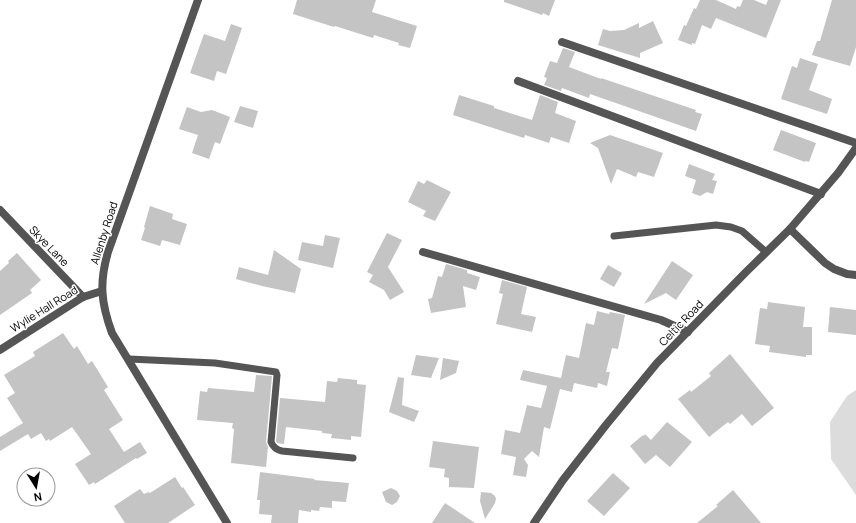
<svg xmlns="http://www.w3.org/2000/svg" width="856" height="523" font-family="Manrope,sans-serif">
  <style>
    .green { fill: #dcdcdc }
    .building { fill: #c4c4c4 }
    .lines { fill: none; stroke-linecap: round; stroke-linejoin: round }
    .service { stroke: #555; stroke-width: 7 }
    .minor { stroke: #555; stroke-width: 8 }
    .labels { text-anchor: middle; stroke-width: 3; stroke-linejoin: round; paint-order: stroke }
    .street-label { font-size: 11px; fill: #000; stroke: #fff }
  </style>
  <rect width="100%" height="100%" fill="#fff"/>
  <polygon class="green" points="856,390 856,495 831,459 830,422 847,396"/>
  <g class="building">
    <polygon points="297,0 376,0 372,12 417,26 410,48 398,45 399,43 374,35 373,38 335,26 334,27 293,14"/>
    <polygon points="504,0 555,0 549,16 543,13 542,15 504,2"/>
    <polygon points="700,0 716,0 736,9 737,6 740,7 743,0 754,0 766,5 768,0 781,0 766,38 716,18 711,29 702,25 695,44 692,43 692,45 678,40 684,25 686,26 694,8 696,9"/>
    <polygon points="832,0 856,0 856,47 850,66 812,55 817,41 820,41"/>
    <polygon points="653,21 663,43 640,53 640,58 598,45 603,29 610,31 624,30 639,23 639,28"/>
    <polygon points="231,24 242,28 226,74 217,71 214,81 190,73 204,34 225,41"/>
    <polygon points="563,48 575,52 569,67 601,79 601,78 696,110 695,112 702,114 696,131 590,94 589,98 562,88 561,91 544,85 547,78 544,77 550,61 557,63"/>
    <polygon points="800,58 818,64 809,90 832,99 827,114 781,99 792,66 797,68"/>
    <polygon points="459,95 494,106 494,108 532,120 540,95 558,102 555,113 576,121 569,143 551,137 549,143 525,135 524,138 453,115"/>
    <polygon points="240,106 258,111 253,128 234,122"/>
    <polygon points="187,107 201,112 212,110 230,117 220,144 215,142 209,159 192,153 198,135 179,129"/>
    <polygon points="781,130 816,143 809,162 806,161 805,162 773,150"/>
    <polygon points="610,135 663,153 654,177 638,172 636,177 617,169 611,184 598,148 590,143"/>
    <polygon points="689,164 715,174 712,180 717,181 713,194 707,192 700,196 692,193 696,180 685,176"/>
    <polygon points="427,180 451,192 435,221 423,216 426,211 408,202 418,181 424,184"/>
    <polygon points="150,206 173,214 172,219 187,224 180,245 162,240 160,246 141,240 145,228 144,227"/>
    <polygon points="387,233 402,240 388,267 404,292 390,300 384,290 369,282 373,275 367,272"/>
    <polygon points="325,235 340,238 333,268 298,260 302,242 323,246"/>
    <polygon points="274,250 301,269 295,293 262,286 236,279 239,267 268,275"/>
    <polygon points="17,253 41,280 30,290 32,293 0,315 0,271 9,263 8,261"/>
    <polygon points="672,261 693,275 676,300 666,293 644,304"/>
    <polygon points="446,264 467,270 467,273 480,277 476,290 463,286 466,307 431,313 428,299 432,298 438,276 442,277"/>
    <polygon points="608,265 622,273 614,287 600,279"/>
    <polygon points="502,280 527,287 521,314 536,317 532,332 496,324 503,294 499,293"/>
    <polygon points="768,302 805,307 803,327 812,327 812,355 806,355 806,357 769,352 770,346 755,344 760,308 767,309"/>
    <polygon points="830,307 856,310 856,335 828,332"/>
    <polygon points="597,311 609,314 610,312 625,315 618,349 612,348 606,372 610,372 607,386 598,383 597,388 574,383 572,392 560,389 550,429 544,427 539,457 532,451 524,459 528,465 526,477 513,475 516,457 501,454 505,430 520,433 527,405 541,408 547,386 520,380 523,370 561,378 566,355 579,358 586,323 594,325"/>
    <polygon points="63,333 74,349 77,346 88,364 92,361 108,387 104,390 123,420 109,429 124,452 140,442 147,453 137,459 136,458 95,484 94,482 89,485 75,464 91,454 72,427 50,441 49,439 46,441 41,433 31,439 28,434 0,451 0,437 23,423 7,398 15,393 4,375 35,356 33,352"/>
    <polygon points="730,354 774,408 752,426 742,414 730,424 728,422 709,437 678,399 690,390 691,392 711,376 709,373"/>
    <polygon points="416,355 439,358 431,378 411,375"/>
    <polygon points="443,358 459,361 456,373 440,380"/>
    <polygon points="256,375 272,376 266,442 268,447 266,467 231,463 234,429 232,428 233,423 197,420 200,391 207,392 208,388 254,392"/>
    <polygon points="398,377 404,378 402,405 419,411 414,422 389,412"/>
    <polygon points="338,378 357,380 357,384 366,385 361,437 351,436 351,440 331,438 332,434 322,433 322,431 286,427 284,444 277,443 276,441 280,398 325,402 327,381 337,382"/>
    <polygon points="667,422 692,442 670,467 656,455 645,464 630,446 643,435 644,436 645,434 651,440"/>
    <polygon points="433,441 479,447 474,488 449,487 449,478 444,477 445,469 429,467"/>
    <polygon points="260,472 315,479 314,480 349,483 346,502 332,501 332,508 320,507 319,511 311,510 311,512 299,510 298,523 271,523 272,515 259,514 260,500 257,500"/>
    <polygon points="613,473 630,488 604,516 587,501"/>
    <polygon points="175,477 182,488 183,487 195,505 168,523 125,523 114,506 140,489 144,494 149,492 150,493"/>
    <polygon points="391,488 397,491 400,496 397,502 392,505 386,502 382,492"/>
    <polygon points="733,490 761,523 697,523 718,506 716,505"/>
    <polygon points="481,492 491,493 495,496 496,499 495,503 485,519 480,501"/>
    <polygon points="445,503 475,523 432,523"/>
  </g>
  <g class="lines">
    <g class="service">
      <polyline points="614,236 716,225 731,227 742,231 766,252"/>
      <path d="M129,359L215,363L276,372L277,375L271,442C273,447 277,450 282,451L353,458"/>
    </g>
    <g class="minor">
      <path d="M198,0L108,252C99,283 101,303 112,333L227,523"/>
      <polyline points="562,42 856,143"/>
      <polyline points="518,81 821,194"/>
      <polyline points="0,210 83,297"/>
      <polyline points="790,229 825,263 834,269 847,274 856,275"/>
      <polyline points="423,252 661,320 688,332"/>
      <polyline points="0,350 83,297 102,291"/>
      <polyline points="534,523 563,480 606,425 657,363 746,272 790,229 838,173 856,148"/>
    </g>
  </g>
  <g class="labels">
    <g class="street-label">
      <text transform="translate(104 233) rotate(-72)" y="4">Allenby Road</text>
      <text transform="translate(49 246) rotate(46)" y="4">Skye Lane</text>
      <text transform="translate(44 309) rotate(-32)" y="4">Wylie Hall Road</text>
      <text transform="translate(681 323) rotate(-46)" y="4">Celtic Road</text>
    </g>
  </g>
  <g transform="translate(36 487) rotate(169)"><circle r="19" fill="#ffffff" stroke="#999999"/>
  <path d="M0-3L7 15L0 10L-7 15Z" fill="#000000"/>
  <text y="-6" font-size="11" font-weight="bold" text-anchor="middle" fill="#000000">N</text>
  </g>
</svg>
